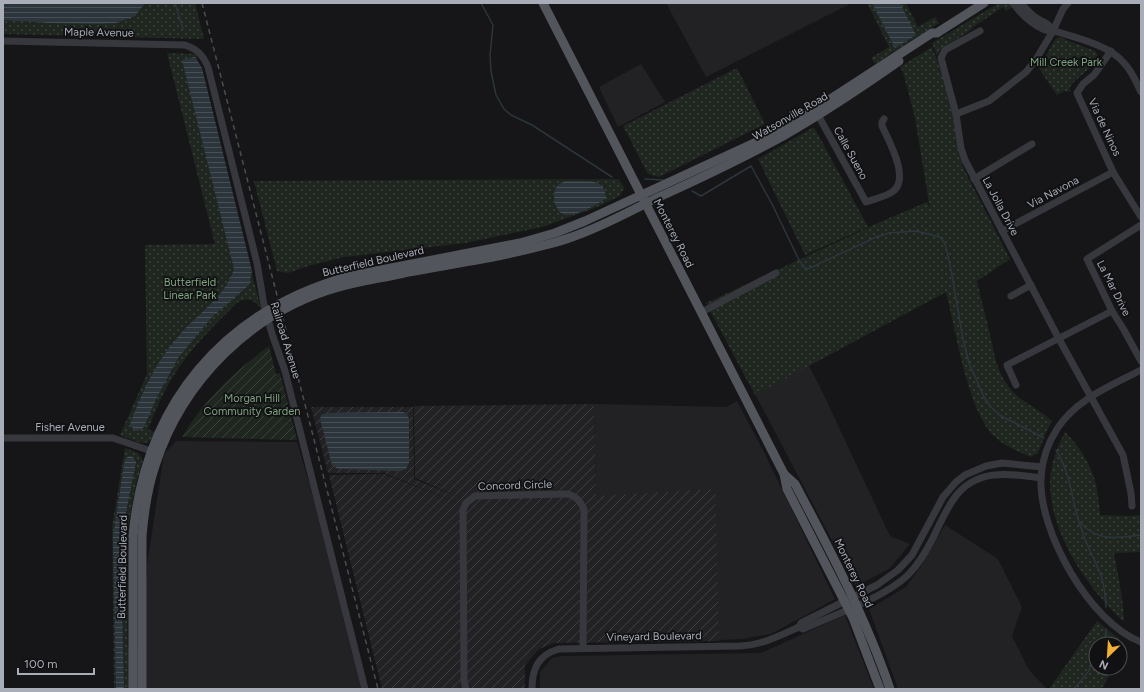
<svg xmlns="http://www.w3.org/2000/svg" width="1144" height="692" font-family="Figtree,sans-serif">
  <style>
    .built { fill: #222225 }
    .industrial { fill: url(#industrial-furrows) }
    .grass { fill: url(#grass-dots) }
    .garden { fill: url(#garden-furrows) }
    .water { fill: url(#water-rules) }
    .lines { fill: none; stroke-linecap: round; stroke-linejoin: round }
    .stream { stroke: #2c353c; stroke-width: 1.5 }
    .minor { stroke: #37383d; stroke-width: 7 }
    .major { stroke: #53555c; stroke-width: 9 }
    .rail { stroke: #4a4c52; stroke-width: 1.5; stroke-dasharray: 5 4; stroke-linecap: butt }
    .labels { text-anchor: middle; stroke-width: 3.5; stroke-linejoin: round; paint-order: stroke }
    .street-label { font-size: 11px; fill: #a8adb8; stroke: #111113 }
    .park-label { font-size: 11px; fill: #7fa381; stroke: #111113 }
  </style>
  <defs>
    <pattern id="industrial-furrows" width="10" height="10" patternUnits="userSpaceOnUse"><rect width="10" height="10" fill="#222225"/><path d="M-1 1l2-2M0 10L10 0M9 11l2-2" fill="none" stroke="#3f3f43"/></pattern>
    <pattern id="grass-dots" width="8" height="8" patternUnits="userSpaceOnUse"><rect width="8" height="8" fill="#1e261f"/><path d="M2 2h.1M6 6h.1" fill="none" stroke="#3c433d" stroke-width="1.8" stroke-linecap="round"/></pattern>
    <pattern id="garden-furrows" width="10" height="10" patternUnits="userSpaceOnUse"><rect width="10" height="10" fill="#1e261f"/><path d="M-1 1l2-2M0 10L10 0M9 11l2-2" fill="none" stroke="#3c433d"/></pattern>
    <pattern id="water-rules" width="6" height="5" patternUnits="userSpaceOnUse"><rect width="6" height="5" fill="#2c353c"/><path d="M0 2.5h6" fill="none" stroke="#485056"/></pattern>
  </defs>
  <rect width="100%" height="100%" fill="#161618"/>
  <g class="built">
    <polygon points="666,3 852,3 706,77"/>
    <polygon points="641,64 665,102 618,127 599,87"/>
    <polygon points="809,366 820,387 890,536 910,544 889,569 856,586 755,394"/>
    <polygon points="737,401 763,450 835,599 771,634 742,639 719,640 596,496 594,404 726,407"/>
    <polygon points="176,441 297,442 329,550 362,689 123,689 122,648 143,649 147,565 164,454"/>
    <polygon points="945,525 998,559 1022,607 1012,636 1029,670 1047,689 898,689 869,609 906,587 921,566"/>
    <polygon points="845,615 874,689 540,689 540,672 552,658 562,656 761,653"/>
  </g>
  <polygon class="industrial" points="594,404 596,496 715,489 719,641 554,643 539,649 525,665 525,689 382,689 329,475 384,474 458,503 384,473 328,473 311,407 413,407 414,479 461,498 415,478 414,406"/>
  <g class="grass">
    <polygon points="3,3 195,3 204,39 3,34"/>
    <polygon points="867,3 906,3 918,27 935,17 939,23 875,64 871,58 889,47"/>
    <polygon points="999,3 1011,3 1013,7 1006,11 1003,7 973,27 971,30 940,50 937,56 932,43"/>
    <path d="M1059,37L1095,51L1098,56C1092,70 1077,76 1069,88L1071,92L1065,91L1057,95L1038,67L1047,54L1055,39Z"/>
    <path d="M932,47C940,67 947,90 952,112C956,132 957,150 964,169L1010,259L977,281C981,299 986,317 990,335C994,352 997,373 1009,387C1020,402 1040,409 1052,421L1046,432L1038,453L1031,457C1019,452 1004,446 994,436C967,409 956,330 946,292L755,395L706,303L880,222L927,202L930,209L915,118L903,72L900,67Z"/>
    <path d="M167,53L196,54L261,309C257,303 251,298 243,300C237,301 231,309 227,313C204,335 182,359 167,387C159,401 154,415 148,429L154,432C153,435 152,439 150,441C144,447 126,437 120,435L147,374L145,245L215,244Z"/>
    <polygon points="737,68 765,124 659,177 648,174 623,126"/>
    <polygon points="814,127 868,227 805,255 758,159"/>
    <polygon points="619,179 624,188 620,196 595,208 542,227 465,243 344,257 308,266 288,273 277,271 254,181"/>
    <path d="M1065,432C1080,447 1090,463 1096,484C1098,494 1099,505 1100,515L1129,516L1141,515V552L1114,553C1118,575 1123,597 1124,620L1123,621C1087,588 1049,532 1050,481C1051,463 1057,447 1065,432Z"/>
    <polygon points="125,448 138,453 143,460 136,484 129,522 127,563 128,689 114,689 112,527"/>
    <polygon points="1097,621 1120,640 1119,644 1096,644 1096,668 1113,668 1103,687 1101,689 1049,689"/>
  </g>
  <path class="garden" d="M269,346L276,374L280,373L297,440L182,437C207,397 232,374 269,346Z"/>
  <g class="water">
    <polygon points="3,3 145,3 135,16 116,23 98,24 51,23 3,20"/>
    <polygon points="872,3 900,3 916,35 895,48"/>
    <path d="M195,57L202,68L252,271L249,285L211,318L178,358L156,399L144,427L138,431L134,430L130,424C143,391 154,365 177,338C195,315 225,298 234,269L182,60Z"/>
    <path d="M582,181C595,181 605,182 606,198C598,205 570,220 561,213C553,207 551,187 561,183C566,180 576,181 582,181Z"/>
    <polygon points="403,412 407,414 409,419 409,463 406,469 400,471 338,469 332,465 320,419 321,415 326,413"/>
    <polygon points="129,456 133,457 136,462 124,522 122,612 124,689 116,689 113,536 125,459"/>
  </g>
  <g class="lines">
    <g class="stream">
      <polyline points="175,3 183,29"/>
      <polyline points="481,3 493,25 490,55 491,71 496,95 504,109 511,115 532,125 612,177"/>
      <polyline points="645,179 663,180"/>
      <polyline points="692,191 701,196 751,166 772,204 799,260 805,268 808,269 876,237 889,233 916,231 940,237 945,244 947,251 952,275 963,339 969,363 984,397 991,407 1001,416 1044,438"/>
      <path d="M1056,450C1073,477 1071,503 1082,531C1087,547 1096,561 1101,576C1105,586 1105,596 1106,607"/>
      <path d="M1080,523C1100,542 1115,538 1141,535"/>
      <polyline points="1102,644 1105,639 1106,629"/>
      <polyline points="1074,689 1088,672 1096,657"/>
    </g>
    <g class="minor">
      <path d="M1013,3C1021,14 1030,23 1043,29C1047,31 1053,31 1058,32C1078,38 1110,46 1124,63C1132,71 1136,82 1141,92"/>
      <path d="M1021,3C1026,9 1031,15 1038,19C1046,23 1048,23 1053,31"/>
      <polyline points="980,31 945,50 941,58 956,114 961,148 965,160 1059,339 1123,455 1131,493 1132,506"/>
      <path d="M3,41L185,45C197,49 203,55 208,67L257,263L264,305L272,334L285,371L365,689"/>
      <polyline points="1111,51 1094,75 1083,84 1077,93 1113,172 1141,217"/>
      <polyline points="956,114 989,101 1026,72 1035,61 1053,31 1063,9 1068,3"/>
      <path d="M818,115L866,202C874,199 885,197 892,192C911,180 889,141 882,126V122L884,119"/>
      <polyline points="974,179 1032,144"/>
      <polyline points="1141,225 1087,259 1112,311 1124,330 1141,361"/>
      <polyline points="1002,231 1113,172"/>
      <polyline points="1011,296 1031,285"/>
      <polyline points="702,312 776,273"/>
      <path d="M1141,370C1111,386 1076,399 1057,429C1048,443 1042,461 1041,477C1038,531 1090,623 1141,642"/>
      <polyline points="1016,385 1007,365 1112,311"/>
      <polyline points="3,438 113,438 157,453"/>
      <path d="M799,627L803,629C834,615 884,598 908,575C919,564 926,551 933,538C939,525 945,512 953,500C974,468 1009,473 1041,478"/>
      <path d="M466,689L464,681L463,510L466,503L475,496L568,494C577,497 580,501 584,509L583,648"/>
      <path d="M532,689C532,669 538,655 559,649L740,646C762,645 779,636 799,627L801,623L877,585L898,570L912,555L943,497L956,482L965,475L986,466L1002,463L1042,467"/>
    </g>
    <g class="major">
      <polyline points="543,3 784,474 787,489 853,618 880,689"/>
      <path d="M784,474L795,484C830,550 866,618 890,689"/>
      <path d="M133,689V536C145,404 223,311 350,276L520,243L555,233L585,221L765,138L815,109L932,33H937L940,31L984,3"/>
      <path d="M142,689V536C144,513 147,489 155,466C182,381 252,311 339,287C360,281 382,278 404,273C434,268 464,262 493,257C520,251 547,246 572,237C602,227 630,211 659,197C701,178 743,158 783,136C823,113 862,87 899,61"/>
    </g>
    <polyline class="rail" points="202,3 378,689"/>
  </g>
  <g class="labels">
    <g class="street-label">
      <text transform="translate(99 32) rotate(1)" y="4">Maple Avenue</text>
      <text transform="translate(790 116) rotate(-30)" y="4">Watsonville Road</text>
      <text transform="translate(1105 127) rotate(65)" y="4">Via de Ninos</text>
      <text transform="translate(851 153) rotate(61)" y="4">Calle Sueno</text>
      <text transform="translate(1053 192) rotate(-28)" y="4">Via Navona</text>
      <text transform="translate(1001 206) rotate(62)" y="4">La Jolla Drive</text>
      <text transform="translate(674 233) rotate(63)" y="4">Monterey Road</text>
      <text transform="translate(373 261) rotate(-13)" y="4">Butterfield Boulevard</text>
      <text transform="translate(1114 288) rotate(63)" y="4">La Mar Drive</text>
      <text transform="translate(286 340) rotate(73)" y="4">Railroad Avenue</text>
      <text x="70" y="431">Fisher Avenue</text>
      <text transform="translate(515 485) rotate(-2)" y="4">Concord Circle</text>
      <text transform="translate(122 567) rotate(-89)" y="4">Butterfield Boulevard</text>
      <text transform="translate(854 573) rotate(64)" y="4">Monterey Road</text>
      <text transform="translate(654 636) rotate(-1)" y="4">Vineyard Boulevard</text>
    </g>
    <g class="park-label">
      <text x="1066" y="66">Mill Creek Park</text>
      <text x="190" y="286">Butterfield<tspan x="190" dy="13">Linear Park</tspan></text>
      <text x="252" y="402">Morgan Hill<tspan x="252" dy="13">Community Garden</tspan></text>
    </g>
  </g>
  <rect width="1144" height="692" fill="none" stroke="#a8adb8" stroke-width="8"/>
  <g transform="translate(1108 656) rotate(205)"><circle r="19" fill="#111113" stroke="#4d4f55"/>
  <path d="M0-3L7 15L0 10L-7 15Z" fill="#f2b134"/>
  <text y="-6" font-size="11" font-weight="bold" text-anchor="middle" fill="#a8adb8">N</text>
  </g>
  <path d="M18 668v6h76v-6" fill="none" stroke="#a8adb8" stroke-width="2"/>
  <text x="24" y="668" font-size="12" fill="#a8adb8" stroke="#111113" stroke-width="3" paint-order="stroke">100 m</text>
</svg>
